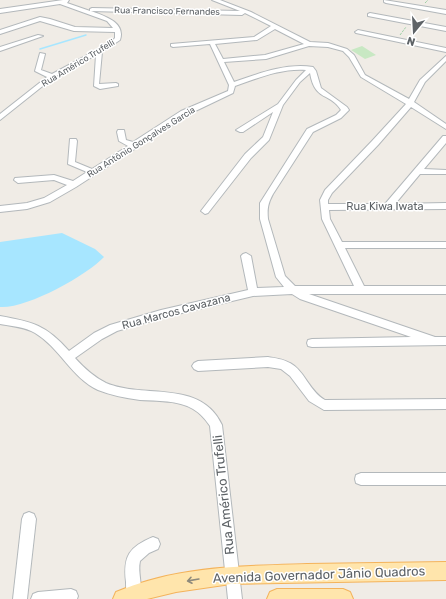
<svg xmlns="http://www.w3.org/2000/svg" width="446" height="599" font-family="Rubik,sans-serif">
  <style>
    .green { fill: #c8e8c3 }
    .water { fill: #a7e6ff }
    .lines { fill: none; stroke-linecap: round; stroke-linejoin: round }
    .stream { stroke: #a7e6ff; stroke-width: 1.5 }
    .minor-casing { stroke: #b3b8bb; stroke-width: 2 }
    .major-casing { stroke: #f4b35b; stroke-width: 2 }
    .path { stroke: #9fd0a6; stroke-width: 1; stroke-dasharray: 2.5 1; stroke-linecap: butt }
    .minor { fill: #fff; fill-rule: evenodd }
    .major { fill: #ffe5ac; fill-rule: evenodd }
    .oneway { stroke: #8e8a7c }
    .labels { text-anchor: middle; stroke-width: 3; stroke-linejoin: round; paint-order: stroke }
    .far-street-label { font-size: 9px; fill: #5e6367; stroke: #fff }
    .street-label { font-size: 11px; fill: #5e6367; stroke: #fff }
    .near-street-label { font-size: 13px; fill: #5e6367; stroke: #fff }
  </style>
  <rect width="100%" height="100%" fill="#f0ece6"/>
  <polygon class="green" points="362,46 376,55 365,59 351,50"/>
  <path class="water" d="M62,233L95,249L104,257C86,276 26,309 0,307V242Z"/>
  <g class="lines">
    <polyline class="stream" points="40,49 86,35"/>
    <defs>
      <g id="minor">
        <path d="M63,0H69L67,3L90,11V9L92,8L240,11L212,0H220L251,12L310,42L328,43L347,49L354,55L365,75L409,99L420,80L446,56V61L425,82L414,102L446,124V129L411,107L378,145L332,193L328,200V204H385L443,136H446V143L424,169L446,170V174H420L395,204L446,203V209L329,210L330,219L342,242H446V248H345L364,286H446V294H309L435,337H446V345L312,347L308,346L307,343L308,340L312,339L411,337L300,299L292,294L253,296L161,318L117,331L102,339L75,358C84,368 94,377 106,383C144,399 201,379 222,425L242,599H228L210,426C206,420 200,413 193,409C178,400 157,401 140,400C125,398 111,395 98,390C72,378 60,348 35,333C25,327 12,326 0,324V316C33,322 46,325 69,351L94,333L110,325L161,310L248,290L241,256L243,254L246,253L251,256L257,288L284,287L276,277L260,219V203L307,129L336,115L341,110C330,92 315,102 310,73L300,82L283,105L269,140L251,158L208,213L205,214L201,211L245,154L263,137L273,112L243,132H240L236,130L278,104L296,80L306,70C282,68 258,78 235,86L233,93L187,115L76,187L50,202L27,209L0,212V206L27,203L44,198L67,185L54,180L18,183L14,180L15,178L54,175L73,181L87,172L68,164L70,139H76L77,141L75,162L92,169L128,146L119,141L117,132L118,130H124L126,140L133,142L181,111L228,91L229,85L210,44L173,47L171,46V44L254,37L271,26L245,13L242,15L91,11C104,16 126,22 120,40L102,52L99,84L116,83L118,84V86L100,89L94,86L96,55L54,77L0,120V114L47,77L35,71L40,53L45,54L41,70L52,74L110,43L115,38V32L74,31L40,21L0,34V30L40,17L50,19L75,27L113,28L107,21L60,4L0,13V9ZM275,29L304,44L265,55L223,59L215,44L257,40ZM309,46L328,47L343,51L349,57L361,77L406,104L372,141L325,190L320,200L322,219L354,286H295L285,276L268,219C267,209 268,203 273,194L313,132L341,118L349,110L347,107L321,88L316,71L313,67C286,63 260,73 234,82L224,62L266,59Z"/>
        <polygon points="384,0 446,10 446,14 386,3 384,2"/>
        <polygon points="370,13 446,27 446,31 368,16 368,14"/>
        <polygon points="358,30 446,48 446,52 356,33 355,32"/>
        <polygon points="38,35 43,36 0,51 0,47"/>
        <path d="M268,357C275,358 283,359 290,363C305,371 309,391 325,400L446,399V409L324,410L309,401L290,376L281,369L268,367L198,371L194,369L192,366L194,363L198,361Z"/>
        <polygon points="361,473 446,473 446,485 361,485 356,483 355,479 356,475"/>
        <polygon points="29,512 34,514 36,519 27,599 13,599 22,519 24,514"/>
        <path d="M153,537L158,539L160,544L158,549L149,553L140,561C137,573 144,587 139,598L131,599C126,595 126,588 126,582C123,556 129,547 153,537Z"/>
        <polygon points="71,589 76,591 78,596 77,599 31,599 33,594 38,592"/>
      </g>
      <g id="major">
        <path d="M446,562V580L231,584L176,592L147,599H113L116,592C177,566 241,566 307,564C353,563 400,563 446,562Z"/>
        <polygon points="277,589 343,589 350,592 353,599 267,599 270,592"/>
      </g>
    </defs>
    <use href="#minor" class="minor-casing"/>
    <use href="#major" class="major-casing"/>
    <g class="path">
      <polyline points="425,3 428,0"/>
      <polyline points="400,35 406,27"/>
    </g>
    <use href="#minor" class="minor"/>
    <use href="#major" class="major"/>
  </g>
  <defs><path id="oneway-shaft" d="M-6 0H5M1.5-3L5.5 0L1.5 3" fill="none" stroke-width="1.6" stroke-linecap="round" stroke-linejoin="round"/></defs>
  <use class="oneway" href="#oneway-shaft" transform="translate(193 580) rotate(170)"/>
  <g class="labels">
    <g class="far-street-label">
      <text transform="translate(167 11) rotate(1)" y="3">Rua Francisco Fernandes</text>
      <text transform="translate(78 63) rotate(-31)" y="3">Rua Américo Trufelli</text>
      <text transform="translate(141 142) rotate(-32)" y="3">Rua Antônio Gonçalves Garcia</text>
    </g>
    <g class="street-label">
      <text x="385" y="210">Rua Kiwa Iwata</text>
      <text transform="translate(176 311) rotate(-15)" y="4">Rua Marcos Cavazana</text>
    </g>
    <g class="near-street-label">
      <text transform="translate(223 495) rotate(-96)" y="5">Rua Américo Trufelli</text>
      <text transform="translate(319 574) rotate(-2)" y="5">Avenida Governador Jânio Quadros</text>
    </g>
  </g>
  <g transform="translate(414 32) rotate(198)" stroke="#ffffff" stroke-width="3" paint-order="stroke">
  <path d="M0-3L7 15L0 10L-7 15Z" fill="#5e6367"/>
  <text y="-6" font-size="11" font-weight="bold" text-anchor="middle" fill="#5e6367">N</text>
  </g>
</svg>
